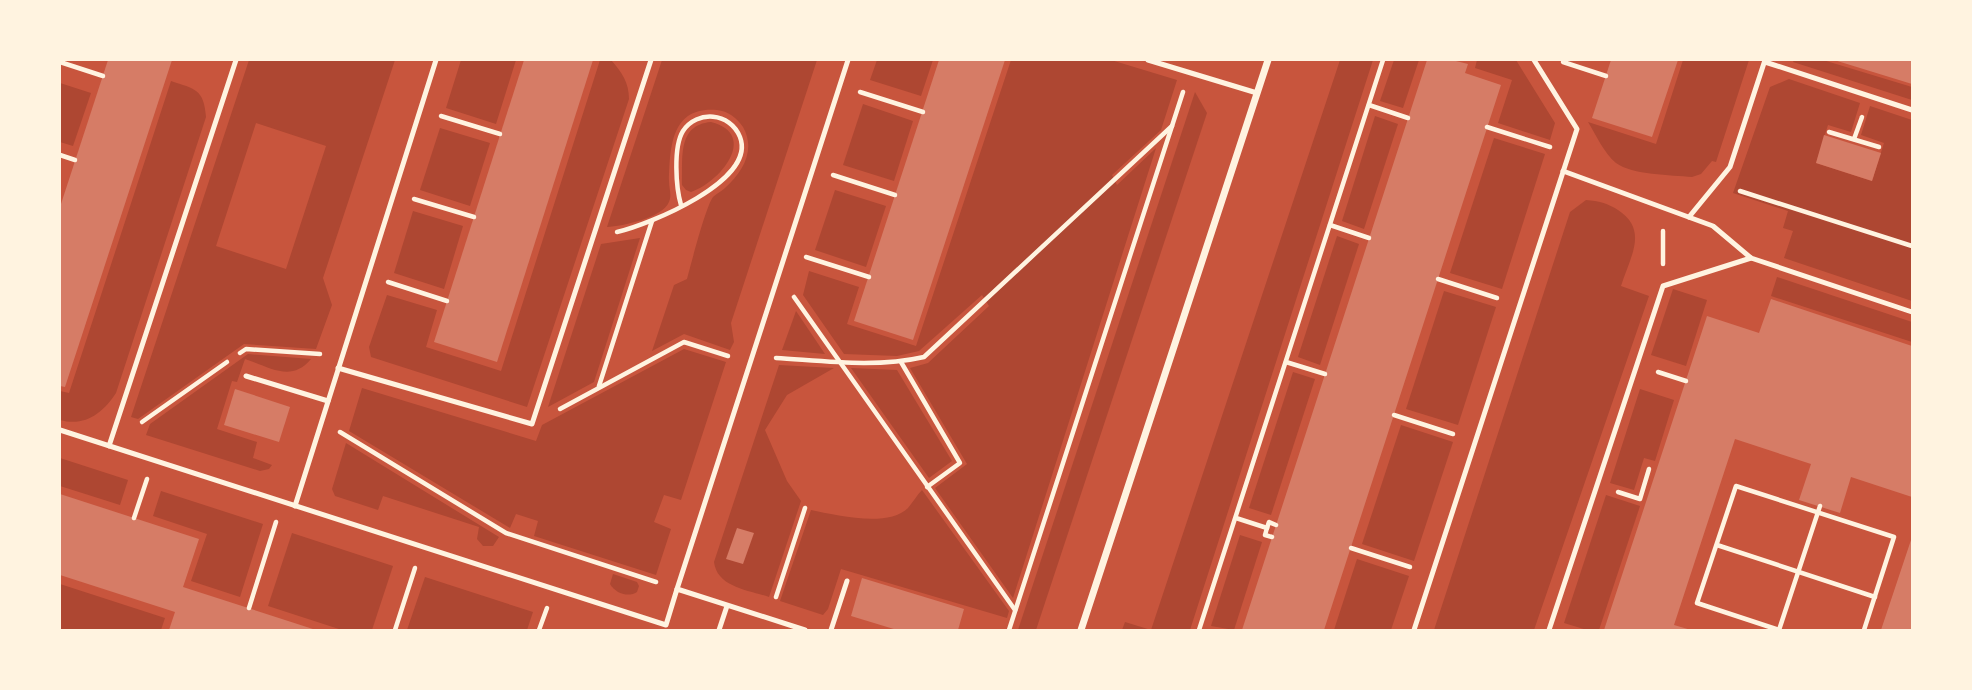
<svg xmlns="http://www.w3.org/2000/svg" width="1972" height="690" font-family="'IBM Plex Serif',serif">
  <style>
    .green { fill: #ae4732; fill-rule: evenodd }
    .building { fill: #d67c66 }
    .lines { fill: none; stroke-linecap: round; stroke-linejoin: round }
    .path { stroke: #fff3e0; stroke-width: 4.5 }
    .service { stroke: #fff3e0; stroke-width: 5 }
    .minor { stroke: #fff3e0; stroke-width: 7 }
  </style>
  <rect width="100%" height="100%" fill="#c8553d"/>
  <g class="green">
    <path d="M249,60H395L323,278L332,305L316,349L244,344L138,419L131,417ZM256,123L326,146L286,269L216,246Z"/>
    <polygon points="461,60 516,60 496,124 446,108"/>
    <path d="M600,60H611C622,72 629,83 629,99L527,407L371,357L369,347L387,295L437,310L426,347L501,371Z"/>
    <path d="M662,60H817L731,323L734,342L730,350L684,334L652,351L674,285L687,279C691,264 706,206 713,197C716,194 722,191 725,188C743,172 756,150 743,127C737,118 728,111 717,110C671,106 670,147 669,181C669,189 672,195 669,202C662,218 623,226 607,227Z"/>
    <polygon points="877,60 933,60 921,96 870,80"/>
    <polygon points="1011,60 1111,60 1177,80 1161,130 1112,175 1117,185 1156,148 1013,598 935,488 967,464 910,368 928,363 989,306 982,295 919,351 897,356 844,354 803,295 809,271 859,287 847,324 916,346"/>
    <polygon points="1340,60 1373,60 1190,630 1122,630 1125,622 1151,630"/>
    <polygon points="1394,60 1419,60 1403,108 1380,101"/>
    <polygon points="1477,60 1516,60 1555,123 1550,140 1498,123 1512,80 1475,68"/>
    <path d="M1683,60H1749L1716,162L1712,161L1701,174L1692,177C1671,175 1632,175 1616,163C1604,153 1596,135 1588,122L1656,144Z"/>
    <polygon points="1794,60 1823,60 1912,87 1912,100 1793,62"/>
    <polygon points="1789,79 1860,103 1851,132 1828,125 1816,163 1872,181 1884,143 1861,135 1870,106 1912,120 1912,301 1784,258 1793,231 1783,228 1788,211 1733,193 1770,87"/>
    <path d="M171,81C195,89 204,89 206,117L116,393C103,413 85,427 60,420V391L69,393Z"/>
    <polygon points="60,83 91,93 73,146 60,142"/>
    <polygon points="1195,92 1207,113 1036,630 1018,630"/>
    <polygon points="863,104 913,121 894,181 843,165"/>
    <polygon points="1375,116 1398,124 1364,229 1342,221"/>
    <path d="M711,122C760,135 719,183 691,192L686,190L682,185C683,158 677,125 711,122Z"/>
    <polygon points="440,128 490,143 470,206 420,190"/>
    <polygon points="1494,138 1545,154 1502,289 1450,273"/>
    <polygon points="835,190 886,206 866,267 815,250"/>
    <path d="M1586,200C1599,201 1607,203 1618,210C1649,230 1630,257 1621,286L1649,296L1534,630H1434L1570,212Z"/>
    <polygon points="413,211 463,226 444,289 394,273"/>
    <polygon points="1337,236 1359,244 1320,365 1298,357"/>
    <polygon points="640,238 594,382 548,407 601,244"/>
    <polygon points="1777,277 1912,322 1912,342 1771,296"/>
    <polygon points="1673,289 1707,300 1686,366 1651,355"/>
    <polygon points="1444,291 1496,307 1458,425 1406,409"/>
    <polygon points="796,311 825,354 782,350"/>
    <polygon points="684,349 726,362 681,500 664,495 654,522 671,529 656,575 534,536 538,521 516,514 510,528 349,431 362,388 536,441 542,425"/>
    <path d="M248,354L311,359C291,383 270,367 245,359L237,382L232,381L217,429L257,442L253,458L272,465L269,469L260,471L146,435L150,424Z"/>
    <path d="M779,365L834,368L787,395L765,430L787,481L801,501L769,597C748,590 717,587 714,562Z"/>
    <polygon points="851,368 897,370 952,461 929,478"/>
    <polygon points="1293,372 1315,379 1271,515 1249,508"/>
    <polygon points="1640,389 1674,400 1655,461 1644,458 1634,490 1610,483"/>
    <polygon points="1401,425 1453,442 1414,561 1362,544"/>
    <polygon points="346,443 499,537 493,546 483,546 477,539 479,527 383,496 378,510 335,496 332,489"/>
    <polygon points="60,458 128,480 120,505 60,486"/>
    <path d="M922,490L1009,611L1007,618L841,569L828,609L823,615L780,601L811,510C836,515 888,528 908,508C913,502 917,495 922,490Z"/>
    <polygon points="161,491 263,524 240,597 191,581 207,534 153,516"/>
    <polygon points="1606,495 1640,506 1599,630 1587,630 1564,623"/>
    <polygon points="292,533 393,566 372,630 342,630 268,606"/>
    <polygon points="1240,535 1262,542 1234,630 1211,626"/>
    <polygon points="1357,559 1409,576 1391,630 1334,630"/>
    <path d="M613,574L637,582L639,586L637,592C628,598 615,593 610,584Z"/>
    <polygon points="425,577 533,612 527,630 407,630"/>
    <polygon points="60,584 165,618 161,630 60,630"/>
  </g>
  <g class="building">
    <polygon points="108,60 172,60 65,387 60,386 60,207"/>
    <polygon points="524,60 593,60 497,362 434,342"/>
    <polygon points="939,60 1005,60 913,340 854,321"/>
    <polygon points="1427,60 1452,60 1468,64 1465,73 1501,85 1324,630 1242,630"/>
    <polygon points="1611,60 1678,60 1652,137 1592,118"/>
    <polygon points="1834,60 1912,60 1912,84"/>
    <polygon points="1824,135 1881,153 1872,181 1816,163"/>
    <polygon points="1771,299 1912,346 1912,497 1851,477 1840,513 1799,500 1811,464 1735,439 1674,625 1691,630 1604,630 1707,316 1759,333"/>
    <polygon points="235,389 290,407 279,442 224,425"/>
    <polygon points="60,494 199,539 183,587 316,630 169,630 175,612 60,575"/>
    <polygon points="737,528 754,533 743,564 726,559"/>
    <polygon points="1912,537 1912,630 1881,630"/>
    <polygon points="862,578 964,609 958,630 897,630 851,616"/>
  </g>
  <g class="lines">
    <g class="path">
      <polyline points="60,62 103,76"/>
      <polyline points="1563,62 1606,76"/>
      <polyline points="860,92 923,112"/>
      <polyline points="1369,105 1408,118"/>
      <polyline points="441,116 500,134"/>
      <polyline points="1487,127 1550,147"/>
      <polyline points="1829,132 1879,147"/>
      <polyline points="1854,139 1862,117"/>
      <polyline points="60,155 75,160"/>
      <polyline points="833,175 895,195"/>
      <polyline points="1740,191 1912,246"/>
      <polyline points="414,199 474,217"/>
      <polyline points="1330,225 1369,238"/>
      <path d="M617,232C648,225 757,181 740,137C730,112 697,110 683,131C673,147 676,188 681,205"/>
      <polyline points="806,257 869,277"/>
      <polyline points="1663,264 1663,231"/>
      <polyline points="1438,279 1497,298"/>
      <polyline points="388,282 447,301"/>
      <polyline points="794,297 1015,610"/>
      <polyline points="240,353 246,349 320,354"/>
      <path d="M776,358C825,361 876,368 924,357L1172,126"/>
      <polyline points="901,362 960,463 927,487"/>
      <polyline points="1286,362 1325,374"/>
      <polyline points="1658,372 1686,381"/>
      <polyline points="599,386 652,221"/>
      <polyline points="560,409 684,342 728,356"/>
      <polyline points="1394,415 1453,434"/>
      <polyline points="142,422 227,362"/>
      <polyline points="340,432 506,533 656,582"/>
      <polyline points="1618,492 1640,499 1649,469"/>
      <polyline points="134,518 147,479"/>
      <polyline points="1236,518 1267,528"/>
      <polyline points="1267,528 1269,522 1276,525"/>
      <polyline points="1267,528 1265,535 1272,537"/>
      <polyline points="1717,545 1875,597"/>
      <polyline points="1351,548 1410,567"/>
      <polyline points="776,597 805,508"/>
      <polyline points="249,608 276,522"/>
      <polyline points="395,630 415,568"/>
      <polyline points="539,630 547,608"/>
      <polyline points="1009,630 1183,92"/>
      <polyline points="1199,630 1383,60"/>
      <polyline points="1779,630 1697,603 1736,486 1894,537 1864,630"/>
      <polyline points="1779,630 1820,506"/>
    </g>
    <g class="service">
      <polyline points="1148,60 1257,93"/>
      <polyline points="1765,62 1912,110"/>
      <polyline points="1563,171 1713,226 1751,258 1912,312"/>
      <polyline points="1689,217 1730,167 1765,60"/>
      <polyline points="338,368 532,424 651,60"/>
      <polyline points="246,376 328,401"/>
      <polyline points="60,430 666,625 677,589 805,630"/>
      <polyline points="109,446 236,60"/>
      <polyline points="295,506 436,60"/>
      <polyline points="677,589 848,60"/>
      <polyline points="719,630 727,606"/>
      <polyline points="831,630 847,581"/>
      <polyline points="1414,630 1577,129 1534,60"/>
      <polyline points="1549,630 1663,286 1751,258"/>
    </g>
    <polyline class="minor" points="1081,630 1268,60"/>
  </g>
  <rect width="1972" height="690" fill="none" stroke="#fff3e0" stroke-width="122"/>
</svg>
